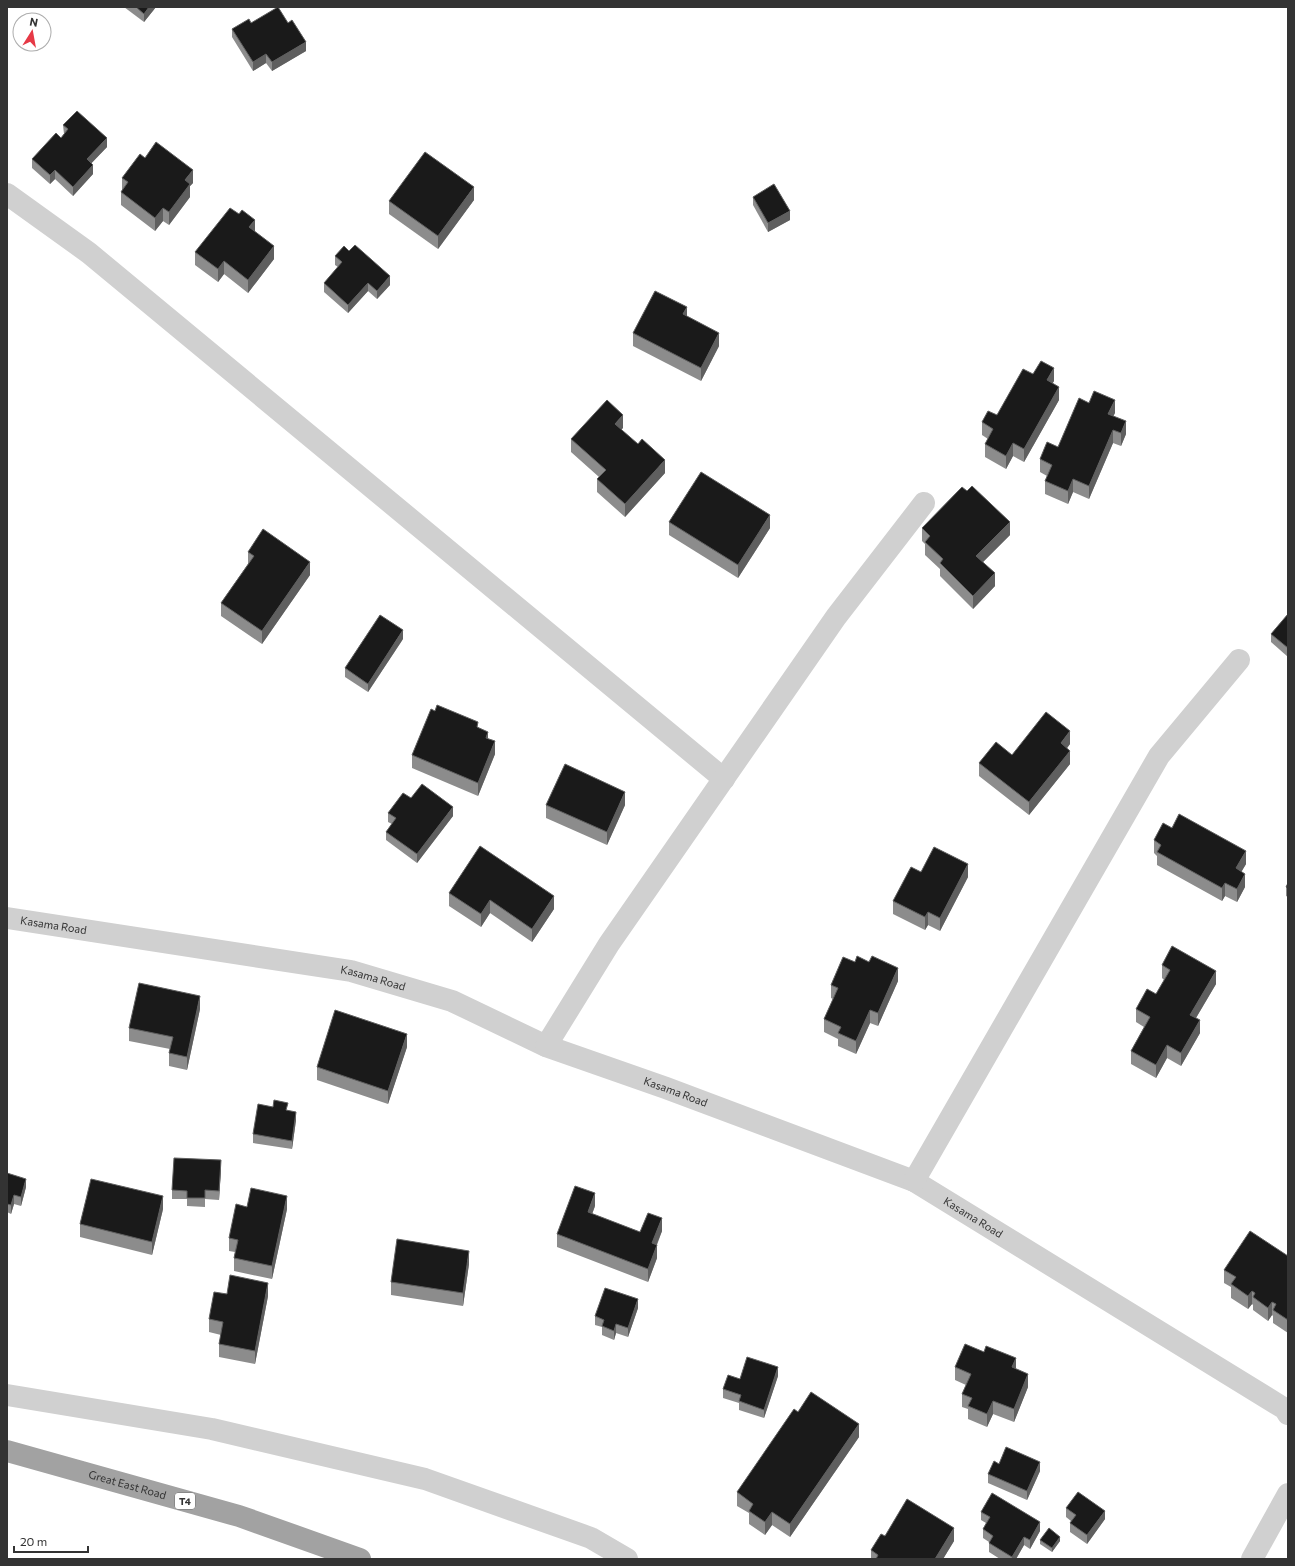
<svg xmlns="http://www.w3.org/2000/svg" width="1295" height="1566" font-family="Commissioner,sans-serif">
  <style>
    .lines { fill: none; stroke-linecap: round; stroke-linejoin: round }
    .minor { stroke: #d0d0d0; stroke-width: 22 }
    .trunk { stroke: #a2a2a2; stroke-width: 22 }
    .wall { fill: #8c8c8c }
    .shaded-wall { fill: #5f5f5f }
    .building { fill: #1a1a1a; stroke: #5f5f5f }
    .labels { text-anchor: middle; stroke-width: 4; stroke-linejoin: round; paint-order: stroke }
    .shield { fill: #fff; stroke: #707070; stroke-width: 1 }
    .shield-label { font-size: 10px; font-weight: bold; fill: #333 }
    .street-label { font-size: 11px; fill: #333; stroke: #fff }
  </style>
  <rect width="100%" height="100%" fill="#fff"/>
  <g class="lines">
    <g class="minor">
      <polyline points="7,194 89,253 724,779"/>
      <path id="s1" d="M7,918L351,971L452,1001L546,1046L666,1088L914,1181L1285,1409L1288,1414"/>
      <polyline points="546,1046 609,944 836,617 924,503"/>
      <polyline points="914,1181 1159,756 1239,660"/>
      <polyline points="7,1395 212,1429 425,1479 591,1538 627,1559"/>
      <polyline points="1252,1559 1288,1494"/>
    </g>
    <path class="trunk" id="s2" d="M7,1451L239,1516L360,1559"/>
  </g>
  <g class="wall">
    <polygon points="124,7 156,7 144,22"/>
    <polygon points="251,23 306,51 272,71 266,63 253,71 232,37 232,29"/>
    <polygon points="63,125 107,147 91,163 93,174 73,196 55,179 50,184 32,168 32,159 61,138 64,134"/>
    <polygon points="145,158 193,183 190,186 190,197 169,225 163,221 155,231 121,205 121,192 122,190 122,178"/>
    <polygon points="753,197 790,220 768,232 753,205"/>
    <polygon points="474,200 438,249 389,214 389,201"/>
    <polygon points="255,232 274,259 248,293 224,274 218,282 195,265 195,252"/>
    <polygon points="349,251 390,285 377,299 368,291 348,313 324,292 324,283 338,267 335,265 335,256"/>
    <polygon points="687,316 719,346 701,381 633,346 633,333"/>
    <polygon points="1033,374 1054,381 1052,383 1059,400 1024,462 1013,456 1006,469 985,457 985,444 988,439 982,435 982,422 997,415"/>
    <polygon points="1115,413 1113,416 1126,434 1121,446 1113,443 1089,499 1073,492 1068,504 1045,494 1045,481 1047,476 1040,472 1040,459 1058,447"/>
    <polygon points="623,428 621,429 665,473 625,517 597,492 597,479 599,477 571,452 571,439"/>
    <polygon points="669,522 770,528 738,578 669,535"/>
    <polygon points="922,528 1010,535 983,562 995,586 973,609 940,576 940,569 925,555 925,544 922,541"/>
    <polygon points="248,552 310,575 262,644 221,616 221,603 248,564"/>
    <polygon points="1288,614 1288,657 1271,642 1271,634"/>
    <polygon points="403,639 368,692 345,677 345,668"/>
    <polygon points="478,727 488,739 495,754 478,796 412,768 412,755"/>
    <polygon points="1070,744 1067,748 1070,764 1029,815 979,776 979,763 1012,755"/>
    <polygon points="411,798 453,816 417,863 386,840 386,832 392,824 388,822 388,813"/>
    <polygon points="546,805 625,805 607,845 546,818"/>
    <polygon points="1172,828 1246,864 1241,872 1245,887 1237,902 1225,896 1222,901 1157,865 1157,856 1154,853 1154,840"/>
    <polygon points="921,872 968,877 940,931 928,925 925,930 893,914 893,901"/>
    <polygon points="1288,883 1288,897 1286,896 1286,887"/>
    <polygon points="449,893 554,909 532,942 490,913 481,927 449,906"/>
    <polygon points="1288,908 1288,919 1287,919 1287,910"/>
    <polygon points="1162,965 1216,984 1196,1018 1200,1033 1181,1066 1167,1058 1156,1078 1131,1064 1131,1051 1144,1027 1136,1022 1136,1009 1156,994 1164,980 1162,978"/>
    <polygon points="898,981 878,1026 870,1023 856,1054 838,1046 838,1039 824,1032 824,1019 833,999 831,998 831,985"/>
    <polygon points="200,1009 187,1070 169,1066 169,1053 170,1049 129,1041 129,1028"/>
    <polygon points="407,1047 388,1104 317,1080 317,1067"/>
    <polygon points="288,1110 296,1120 292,1149 253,1143 253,1134"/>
    <polygon points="221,1169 219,1200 205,1199 205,1207 187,1206 187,1199 172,1199 172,1190"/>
    <polygon points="7,1173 26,1187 21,1206 14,1204 11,1214 7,1212"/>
    <polygon points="595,1206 592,1214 640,1232 662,1231 657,1245 657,1258 648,1282 557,1247 557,1234"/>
    <polygon points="247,1207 287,1209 272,1279 234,1271 234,1258 235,1252 229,1251 229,1238"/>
    <polygon points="163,1209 152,1255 80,1237 80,1224"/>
    <polygon points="1288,1256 1288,1333 1273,1323 1273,1316 1272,1315 1268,1321 1253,1310 1253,1305 1252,1304 1248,1309 1231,1298 1231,1287 1224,1283 1224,1270"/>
    <polygon points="469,1264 463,1306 391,1295 391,1282"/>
    <polygon points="227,1294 268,1296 255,1364 219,1357 219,1344 221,1335 209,1332 209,1319"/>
    <polygon points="638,1308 628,1337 616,1333 614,1340 602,1335 602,1327 595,1325 595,1316"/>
    <polygon points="955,1367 1016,1369 1028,1387 1014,1422 993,1414 987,1427 968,1419 968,1409 962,1407 962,1394 966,1385 955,1380"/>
    <polygon points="778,1376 764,1418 739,1410 739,1403 723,1398 723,1389 740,1379"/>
    <polygon points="798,1412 859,1437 790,1537 772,1525 765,1535 749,1524 749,1513 737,1506 737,1492"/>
    <polygon points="999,1464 1040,1471 1027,1500 988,1483 988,1474"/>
    <polygon points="1066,1508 1105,1519 1087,1544 1070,1532 1070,1523 1071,1521 1066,1517"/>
    <polygon points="981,1512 1040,1531 1030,1549 1024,1545 1016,1559 1000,1559 989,1552 989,1542 983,1538 983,1529 986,1523 981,1520"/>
    <polygon points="885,1536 954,1541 943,1559 871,1559 871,1550"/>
    <polygon points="1040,1540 1060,1541 1052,1552 1040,1544"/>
  </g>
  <g class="shaded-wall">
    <polygon points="149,7 156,7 144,22 144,14"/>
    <polygon points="306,42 306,51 272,71 272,62"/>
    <polygon points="266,54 266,63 253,71 253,62"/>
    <polygon points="107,138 107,147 87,168 87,159"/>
    <polygon points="93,165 93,174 73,196 73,187"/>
    <polygon points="55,170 55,179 50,184 50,175"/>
    <polygon points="193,170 193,183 190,186 190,197 169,225 169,212 185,180"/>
    <polygon points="474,187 474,200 438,249 438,236"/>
    <polygon points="163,208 163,221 155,231 155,218"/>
    <polygon points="790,211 790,220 768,232 768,223"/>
    <polygon points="255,220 255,233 249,227"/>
    <polygon points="274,246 274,259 248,293 248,280"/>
    <polygon points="224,261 224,274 218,282 218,269"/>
    <polygon points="390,276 390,285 377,299 377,291"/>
    <polygon points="368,283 368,291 348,313 348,305"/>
    <polygon points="687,307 687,320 683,314"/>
    <polygon points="719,333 719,346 701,381 701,368"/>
    <polygon points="1054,368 1054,381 1047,393 1047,380"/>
    <polygon points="1059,387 1059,400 1024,462 1024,449"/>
    <polygon points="1115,400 1115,413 1108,427 1108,414"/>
    <polygon points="623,415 623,428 615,437 615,424"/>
    <polygon points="1126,421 1126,434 1121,446 1121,433"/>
    <polygon points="1113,430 1113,443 1089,499 1089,486"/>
    <polygon points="1013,443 1013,456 1006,469 1006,456"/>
    <polygon points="665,460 665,473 625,517 625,504"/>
    <polygon points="1073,479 1073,492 1068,504 1068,491"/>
    <polygon points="770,515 770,528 738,578 738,565"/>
    <polygon points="1010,522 1010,535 976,569 976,556"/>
    <polygon points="310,562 310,575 262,644 262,631"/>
    <polygon points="995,573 995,586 973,609 973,596"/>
    <polygon points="403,630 403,639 368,692 368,684"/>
    <polygon points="1070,731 1070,744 1061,756 1061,743"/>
    <polygon points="488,732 488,745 486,738"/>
    <polygon points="495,741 495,754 478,796 478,783"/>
    <polygon points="1070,751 1070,764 1029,815 1029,802"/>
    <polygon points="625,792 625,805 607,845 607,832"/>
    <polygon points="453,807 453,816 417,863 417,854"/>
    <polygon points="1246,851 1246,864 1236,881 1236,868"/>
    <polygon points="968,864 968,877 940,931 940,918"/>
    <polygon points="1245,874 1245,887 1237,902 1237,889"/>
    <polygon points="1225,883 1225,896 1222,901 1222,888"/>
    <polygon points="554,896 554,909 532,942 532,929"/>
    <polygon points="490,900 490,913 481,927 481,914"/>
    <polygon points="928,912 928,925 925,930 925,917"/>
    <polygon points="898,968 898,981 878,1026 878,1013"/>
    <polygon points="1216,971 1216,984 1190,1028 1190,1015"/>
    <polygon points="200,996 200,1009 187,1070 187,1057"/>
    <polygon points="870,1010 870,1023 856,1054 856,1041"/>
    <polygon points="1200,1020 1200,1033 1181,1066 1181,1053"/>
    <polygon points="407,1034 407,1047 388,1104 388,1091"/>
    <polygon points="1167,1045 1167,1058 1156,1078 1156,1065"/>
    <polygon points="296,1112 296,1120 292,1149 292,1141"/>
    <polygon points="221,1160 221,1169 219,1200 219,1191"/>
    <polygon points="26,1179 26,1187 21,1206 21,1197"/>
    <polygon points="595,1193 595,1206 588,1225 588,1212"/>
    <polygon points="14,1195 14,1204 11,1214 11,1205"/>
    <polygon points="163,1196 163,1209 152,1255 152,1242"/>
    <polygon points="287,1196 287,1209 272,1279 272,1266"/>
    <polygon points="662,1218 662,1231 652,1256 652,1243"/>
    <polygon points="657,1245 657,1258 648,1282 648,1269"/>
    <polygon points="469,1251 469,1264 463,1306 463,1293"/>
    <polygon points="268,1283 268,1296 255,1364 255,1351"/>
    <polygon points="1252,1291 1252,1304 1248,1309 1248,1296"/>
    <polygon points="638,1299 638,1308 628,1337 628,1328"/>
    <polygon points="1272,1302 1272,1315 1268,1321 1268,1308"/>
    <polygon points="616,1324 616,1333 614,1340 614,1331"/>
    <polygon points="1016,1358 1016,1371 1012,1367"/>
    <polygon points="778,1367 778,1376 764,1418 764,1410"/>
    <polygon points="1028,1374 1028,1387 1014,1422 1014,1409"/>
    <polygon points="993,1401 993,1414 987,1427 987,1414"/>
    <polygon points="859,1424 859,1437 790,1537 790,1524"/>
    <polygon points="1040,1462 1040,1471 1027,1500 1027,1491"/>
    <polygon points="1105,1511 1105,1519 1087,1544 1087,1535"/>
    <polygon points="772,1512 772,1525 765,1535 765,1522"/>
    <polygon points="1040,1522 1040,1531 1030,1549 1030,1540"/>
    <polygon points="954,1528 954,1541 943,1559 935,1559"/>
    <polygon points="1024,1537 1024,1545 1016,1559 1012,1559 1012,1557"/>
    <polygon points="1060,1537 1060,1541 1052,1552 1052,1548"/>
  </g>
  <g class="building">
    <polygon points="136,7 149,7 144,14"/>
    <polygon points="278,7 288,23 292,20 306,42 272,62 266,54 253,62 232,29 249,19 251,23"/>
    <polygon points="77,111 107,138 87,159 93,165 73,187 55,170 50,175 32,159 56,133 61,138 68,129 63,125"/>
    <polygon points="156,142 193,170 185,180 190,184 169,212 163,208 155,218 121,192 128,182 122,178 140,154 145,158"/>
    <polygon points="425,152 474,187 438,236 389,201"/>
    <polygon points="774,184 790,211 768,223 753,197"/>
    <polygon points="230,208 239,214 242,210 255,220 249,227 274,246 248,280 224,261 218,269 195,252"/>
    <polygon points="355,245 390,276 377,291 368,283 348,305 324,283 342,262 335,256 344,246 349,251"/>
    <polygon points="655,291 687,307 683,314 719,333 701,368 633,333"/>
    <polygon points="1041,361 1054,368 1047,380 1059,387 1024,449 1013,443 1006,456 985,444 993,429 982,422 988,411 997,415 1023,369 1033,374"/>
    <polygon points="1094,391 1115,400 1108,414 1126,421 1121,433 1113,430 1089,486 1073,479 1068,491 1045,481 1052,465 1040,459 1047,442 1058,447 1079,398 1089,403"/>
    <polygon points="607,400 623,415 615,424 638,444 642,439 665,460 625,504 597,479 606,470 571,439"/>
    <polygon points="701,472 770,515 738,565 669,522"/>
    <polygon points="972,486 1010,522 976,556 995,573 973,596 940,563 943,559 925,542 930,536 922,528 962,487 967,491"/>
    <polygon points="263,529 310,562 262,631 221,603 254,556 248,552"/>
    <polygon points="1288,614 1288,648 1271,634"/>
    <polygon points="380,615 403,630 368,684 345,668"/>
    <polygon points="437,705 478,722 477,727 488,732 486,738 495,741 478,783 412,755 431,709 435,711"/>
    <polygon points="1046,712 1070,731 1061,743 1070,751 1029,802 979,763 996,742 1012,755"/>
    <polygon points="565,764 625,792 607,832 546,805"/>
    <polygon points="422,784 453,807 417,854 386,832 396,818 388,813 403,793 411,798"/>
    <polygon points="1179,814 1246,851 1236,868 1245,874 1237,889 1225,883 1222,888 1157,852 1161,845 1154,840 1163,823 1172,828"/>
    <polygon points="480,846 554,896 532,929 490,900 481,914 449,893"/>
    <polygon points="934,847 968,864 940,918 928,912 925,917 893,901 911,867 921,872"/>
    <polygon points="1288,883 1288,889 1286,887"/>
    <polygon points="1172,946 1216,971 1190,1015 1200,1020 1181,1053 1167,1045 1156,1065 1131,1051 1150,1017 1136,1009 1147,989 1156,994 1170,970 1162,965"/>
    <polygon points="857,956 869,962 872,956 898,968 878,1013 870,1010 856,1041 838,1033 841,1027 824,1019 838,988 831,985 843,957 855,962"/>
    <polygon points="139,983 200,996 187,1057 169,1053 173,1037 129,1028"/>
    <polygon points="335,1010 407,1034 388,1091 317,1067"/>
    <polygon points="274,1100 288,1103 286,1110 296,1112 292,1141 253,1134 258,1104 273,1107"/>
    <polygon points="174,1158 221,1160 219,1191 205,1190 205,1198 187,1198 187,1191 172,1190"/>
    <polygon points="7,1173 26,1179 21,1197 14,1195 11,1205 7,1204"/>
    <polygon points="91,1179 163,1196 152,1242 80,1224"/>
    <polygon points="575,1186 595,1193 588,1212 640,1232 648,1213 662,1218 652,1243 657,1245 648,1269 557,1234"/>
    <polygon points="251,1188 287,1196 272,1266 234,1258 238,1240 229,1238 236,1204 247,1207"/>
    <polygon points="1250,1231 1288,1256 1288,1320 1273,1310 1276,1304 1272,1302 1268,1308 1253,1297 1255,1293 1252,1291 1248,1296 1231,1284 1236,1277 1224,1270"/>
    <polygon points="397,1239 469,1251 463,1293 391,1282"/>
    <polygon points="230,1275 268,1283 255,1351 219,1344 223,1322 209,1319 214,1292 227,1294"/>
    <polygon points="605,1288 638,1299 628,1328 616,1324 614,1331 602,1326 604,1320 595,1316"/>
    <polygon points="965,1344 984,1352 986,1346 1016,1358 1012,1367 1028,1374 1014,1409 993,1401 987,1414 968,1406 972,1398 962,1394 971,1374 955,1367"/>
    <polygon points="747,1357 778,1367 764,1410 739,1401 741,1395 723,1389 728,1375 740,1379"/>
    <polygon points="811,1392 859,1424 790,1524 772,1512 765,1522 749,1511 753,1504 737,1492 794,1409 798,1412"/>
    <polygon points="1006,1447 1040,1462 1027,1491 988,1474 994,1461 999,1464"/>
    <polygon points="1078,1492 1105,1511 1087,1535 1070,1523 1076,1515 1066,1508"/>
    <polygon points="992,1493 1040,1522 1030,1540 1024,1537 1012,1557 989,1543 993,1536 983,1529 990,1517 981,1512"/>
    <polygon points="907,1499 954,1528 935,1559 876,1559 878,1555 871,1550 881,1534 885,1536"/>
    <polygon points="1049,1528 1060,1537 1052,1548 1040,1540"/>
  </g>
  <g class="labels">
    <rect class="shield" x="175" y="1493" width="20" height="16" rx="3"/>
    <g class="shield-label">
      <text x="185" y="1505">T4</text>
    </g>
    <g class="street-label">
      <text dy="4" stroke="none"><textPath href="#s1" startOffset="47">Kasama Road</textPath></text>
      <text dy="4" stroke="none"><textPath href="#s1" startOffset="371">Kasama Road</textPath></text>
      <text dy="4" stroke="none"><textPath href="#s1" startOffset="695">Kasama Road</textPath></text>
      <text dy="4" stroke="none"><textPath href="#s1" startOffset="1019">Kasama Road</textPath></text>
      <text dy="4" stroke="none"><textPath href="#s2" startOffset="125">Great East Road</textPath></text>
    </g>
  </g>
  <rect width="1295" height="1566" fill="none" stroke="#333333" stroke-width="16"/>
  <g transform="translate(32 32) rotate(11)"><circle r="19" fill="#ffffff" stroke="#adadad"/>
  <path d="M0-3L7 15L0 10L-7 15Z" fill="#e63946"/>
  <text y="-6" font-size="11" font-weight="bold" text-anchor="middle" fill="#333333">N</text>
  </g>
  <path d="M14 1546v6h74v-6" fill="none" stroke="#333333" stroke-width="2"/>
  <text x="20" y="1546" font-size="12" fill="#333333" stroke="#ffffff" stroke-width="3" paint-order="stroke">20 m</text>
</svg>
